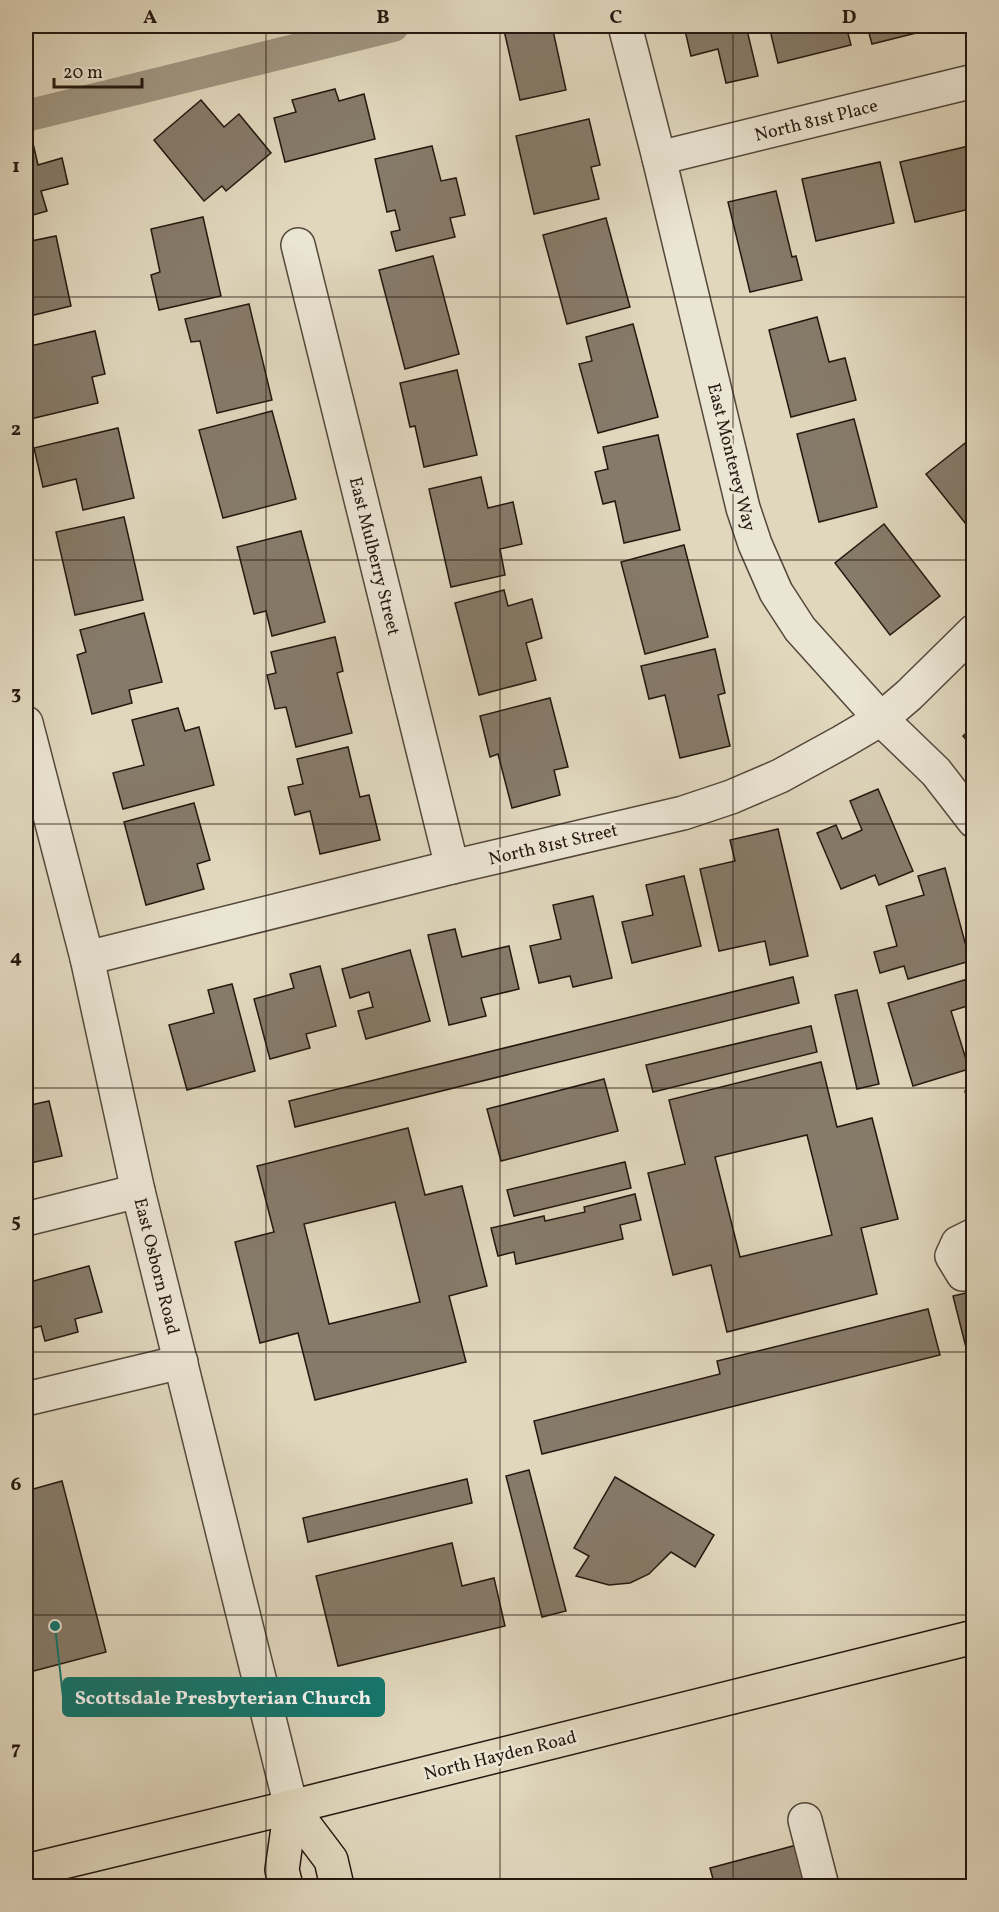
<svg xmlns="http://www.w3.org/2000/svg" width="999" height="1912" font-family="Vollkorn,serif">
  <style>
    .lines { fill: none; stroke-linecap: round; stroke-linejoin: round }
    .canal { stroke: #a09682; stroke-width: 32 }
    .building { fill: #867b6a; stroke: #251810; stroke-width: 1.5; fill-rule: evenodd }
    .minor-casing { stroke: #54483b; stroke-width: 36 }
    .major-casing { stroke: #251810; stroke-width: 36 }
    .minor { stroke: #ebe5d4; stroke-width: 33 }
    .major { stroke: #e0d7bd; stroke-width: 33 }
    .grid { fill: none; stroke: #251810; stroke-width: 1.5; stroke-opacity: 0.55 }
    .labels { text-anchor: middle; stroke-width: 5; stroke-linejoin: round; paint-order: stroke }
    .street-label { font-size: 18px; fill: #251810; stroke: #ebe5d4 }
    .leader { fill: none; stroke: #0f766e; stroke-width: 2 }
    .callout-dot { fill: #0f766e; stroke: #ebe5d4; stroke-width: 2 }
    .callout { fill: #0f766e; stroke: #0f766e; stroke-width: 2 }
    .callout-label { font-size: 20px; text-anchor: middle; font-weight: bold; fill: #fff }
    .neatline { fill: none; stroke: #251810; stroke-width: 2 }
    .grid-label { font-size: 20px; text-anchor: middle; font-weight: bold; fill: #251810 }
  </style>
  <rect width="100%" height="100%" fill="#e0d7bd"/>
  <filter id="stains"><feTurbulence type="fractalNoise" baseFrequency=".00333" numOctaves="4"/><feColorMatrix values="0 0 0 0 .2 0 0 0 0 .09 0 0 0 0 .02 0 0 0 .5 -.17"/></filter>
  <radialGradient id="worn" r=".72"><stop offset=".6" stop-color="#630" stop-opacity="0"/><stop offset="1" stop-color="#630" stop-opacity=".3"/></radialGradient>
  <g class="lines">
    <polyline class="canal" points="26,116 393,26"/>
  </g>
  <g class="building">
    <polygon points="503,26 552,26 566,90 520,100"/>
    <polygon points="684,26 746,26 758,76 726,83 718,49 691,56"/>
    <polygon points="769,26 846,26 851,45 778,63"/>
    <polygon points="867,26 944,26 872,44"/>
    <polygon points="335,89 339,101 364,94 375,139 285,162 274,118 296,112 292,100"/>
    <polygon points="201,100 224,127 239,114 271,153 226,191 222,186 204,201 154,140"/>
    <polygon points="589,119 600,165 591,167 599,199 534,214 516,136"/>
    <polygon points="32,139 38,165 62,158 68,184 41,191 47,211 26,217 26,141"/>
    <polygon points="432,146 441,181 456,178 465,215 450,218 455,237 396,251 391,232 400,230 395,210 387,212 375,159"/>
    <polygon points="969,146 974,166 974,208 915,222 900,162"/>
    <polygon points="880,162 894,223 816,241 802,179"/>
    <polygon points="776,191 792,257 796,256 802,280 750,292 728,202"/>
    <polygon points="203,217 221,296 159,310 151,275 160,272 151,229"/>
    <polygon points="606,218 630,307 567,324 543,235"/>
    <polygon points="28,227 31,241 56,236 71,306 26,317 26,228"/>
    <polygon points="433,256 459,354 405,369 379,270"/>
    <polygon points="249,304 272,400 217,413 200,341 191,342 185,319"/>
    <polygon points="817,317 829,362 845,358 856,400 791,417 769,330"/>
    <polygon points="633,324 658,417 598,433 579,364 592,361 586,337"/>
    <polygon points="95,331 105,374 92,377 98,403 26,420 26,347"/>
    <polygon points="457,370 477,455 424,467 415,426 410,427 400,383"/>
    <polygon points="974,370 974,387 966,382"/>
    <polygon points="272,411 296,499 223,518 199,430"/>
    <polygon points="854,419 877,507 819,522 797,434"/>
    <polygon points="118,428 134,498 83,510 76,479 43,487 34,448"/>
    <polygon points="658,435 680,530 624,543 615,501 603,504 595,472 608,469 603,447"/>
    <polygon points="974,436 974,534 926,474"/>
    <polygon points="481,477 488,508 513,502 522,544 500,549 505,575 451,587 429,489"/>
    <polygon points="124,517 143,600 75,615 56,532"/>
    <polygon points="884,524 940,596 890,635 835,563"/>
    <polygon points="301,531 325,622 272,636 266,611 254,614 237,547"/>
    <polygon points="684,545 708,637 645,654 621,562"/>
    <polygon points="504,590 508,606 532,599 542,638 526,643 536,680 479,695 455,603"/>
    <polygon points="144,613 162,682 129,690 132,703 92,714 77,655 86,652 80,630"/>
    <polygon points="335,637 343,671 337,673 352,733 296,747 286,707 275,709 267,675 276,673 271,652"/>
    <polygon points="715,649 725,693 718,695 730,746 680,758 665,695 649,699 641,666"/>
    <polygon points="550,698 568,767 554,770 560,795 512,808 498,754 490,757 480,716"/>
    <polygon points="178,708 185,731 199,727 214,785 123,809 113,773 144,765 132,720"/>
    <polygon points="974,726 974,748 963,736"/>
    <polygon points="348,747 360,797 369,795 380,840 320,854 310,811 295,815 288,787 303,784 297,759"/>
    <polygon points="878,789 913,871 879,885 875,875 841,889 817,833 836,825 842,839 862,830 850,801"/>
    <polygon points="194,803 210,860 197,864 204,889 146,905 124,822"/>
    <polygon points="778,829 808,956 770,965 765,941 719,951 700,869 735,861 730,840"/>
    <polygon points="945,868 970,961 908,979 904,966 880,973 874,952 897,946 886,906 924,895 918,876"/>
    <polygon points="684,876 701,946 632,963 622,922 653,915 646,885"/>
    <polygon points="593,896 612,978 573,987 570,976 539,983 530,946 561,939 553,905"/>
    <polygon points="455,929 462,957 509,946 519,989 481,998 486,1016 449,1025 428,935"/>
    <polygon points="410,950 430,1021 366,1039 358,1011 373,1007 369,992 350,998 342,969"/>
    <polygon points="320,966 336,1026 306,1034 310,1048 270,1059 254,999 294,988 290,974"/>
    <polygon points="793,977 799,1003 295,1127 289,1101"/>
    <polygon points="971,978 974,986 974,1004 951,1011 969,1069 913,1086 888,1003"/>
    <polygon points="232,984 255,1071 187,1090 169,1025 214,1013 208,990"/>
    <polygon points="857,990 879,1084 857,1089 835,995"/>
    <polygon points="811,1026 817,1052 653,1092 646,1065"/>
    <path d="M821,1062L837,1127L872,1118L898,1219L861,1228L877,1294L727,1332L711,1265L673,1275L648,1173L685,1164L669,1100ZM807,1135L832,1235L740,1257L715,1157Z"/>
    <polygon points="604,1079 618,1131 501,1161 487,1109"/>
    <polygon points="974,1089 974,1125 965,1091"/>
    <polygon points="49,1101 62,1156 26,1164 26,1106"/>
    <path d="M408,1128L425,1195L462,1186L487,1286L449,1296L466,1362L315,1400L298,1333L260,1343L235,1242L274,1232L257,1166ZM395,1202L420,1302L329,1324L304,1224Z"/>
    <polygon points="625,1162 631,1188 514,1216 507,1190"/>
    <polygon points="635,1194 641,1220 620,1225 623,1239 516,1264 514,1252 498,1256 491,1228 544,1216 545,1221 585,1212 584,1207"/>
    <polygon points="89,1266 102,1312 75,1319 78,1332 45,1341 41,1326 26,1330 26,1283"/>
    <polygon points="974,1291 974,1379 953,1296"/>
    <polygon points="928,1309 940,1355 542,1454 534,1421 720,1374 717,1361"/>
    <polygon points="529,1470 566,1611 542,1617 506,1476"/>
    <polygon points="615,1477 714,1535 695,1567 671,1552 649,1574 630,1583 609,1585 576,1576 589,1556 574,1548"/>
    <polygon points="467,1479 472,1503 308,1542 303,1518"/>
    <polygon points="62,1481 106,1652 26,1673 26,1491"/>
    <polygon points="452,1543 462,1586 494,1578 505,1626 338,1666 316,1576"/>
    <polygon points="804,1843 815,1886 715,1886 710,1868"/>
  </g>
  <g class="lines">
    <defs>
      <g id="minor">
        <polyline points="625,26 659,158 743,508 755,544 776,592 800,629 881,719 936,772 974,821"/>
        <polyline points="659,158 974,81"/>
        <polyline points="298,245 452,867"/>
        <polyline points="26,723 87,958 138,1191 291,1807"/>
        <polyline points="87,958 452,867 683,813 731,797 780,776 842,742 881,719 909,695 974,631"/>
        <polyline points="26,1219 138,1191"/>
        <polyline points="974,1235 958,1243 952,1256 963,1274 974,1273"/>
        <polyline points="26,1399 181,1362"/>
        <polyline points="805,1820 822,1886"/>
      </g>
      <g id="major">
        <polyline points="291,1807 331,1860 337,1886"/>
        <polyline points="26,1871 291,1807 974,1637"/>
        <polyline points="286,1886 282,1870 291,1807"/>
      </g>
    </defs>
    <use href="#minor" class="minor-casing"/>
    <use href="#major" class="major-casing"/>
    <use href="#minor" class="minor"/>
    <use href="#major" class="major"/>
  </g>
  <path class="grid" d="M266,26V1886M500,26V1886M733,26V1886M26,297H974M26,560H974M26,824H974M26,1088H974M26,1352H974M26,1615H974"/>
  <g class="labels">
    <g class="street-label">
      <text transform="translate(816 120) rotate(-14)" y="6">North 81st Place</text>
      <text transform="translate(732 457) rotate(76)" y="6">East Monterey Way</text>
      <text transform="translate(375 556) rotate(76)" y="6">East Mulberry Street</text>
      <text transform="translate(553 844) rotate(-13)" y="6">North 81st Street</text>
      <text transform="translate(157 1266) rotate(76)" y="6">East Osborn Road</text>
      <text transform="translate(500 1755) rotate(-14)" y="6">North Hayden Road</text>
    </g>
  </g>
  <path class="leader" d="M55 1626L63 1697"/>
  <circle class="callout-dot" cx="55" cy="1626" r="6"/>
  <rect class="callout" x="63" y="1678" width="321" height="38" rx="6"/>
  <g class="callout-label">
    <text x="223" y="1704">Scottsdale Presbyterian Church</text>
  </g>
  <rect width="999" height="1912" fill="none" stroke="#e0d7bd" stroke-width="66"/>
  <path d="M54 78v9h88v-9" fill="none" stroke="#251810" stroke-width="3"/>
  <text x="63" y="78" font-size="18" fill="#251810" stroke="#ebe5d4" stroke-width="4.5" paint-order="stroke">20 m</text>
  <rect x="33" y="33" width="933" height="1846" class="neatline"/>
  <g class="grid-label">
    <text x="150" y="23">A</text>
    <text x="383" y="23">B</text>
    <text x="616" y="23">C</text>
    <text x="849" y="23">D</text>
    <text x="16" y="172">1</text>
    <text x="16" y="435">2</text>
    <text x="16" y="699">3</text>
    <text x="16" y="963">4</text>
    <text x="16" y="1227">5</text>
    <text x="16" y="1490">6</text>
    <text x="16" y="1754">7</text>
  </g>
  <rect width="100%" height="100%" filter="url(#stains)"/>
  <rect width="100%" height="100%" fill="url(#worn)"/>
</svg>
